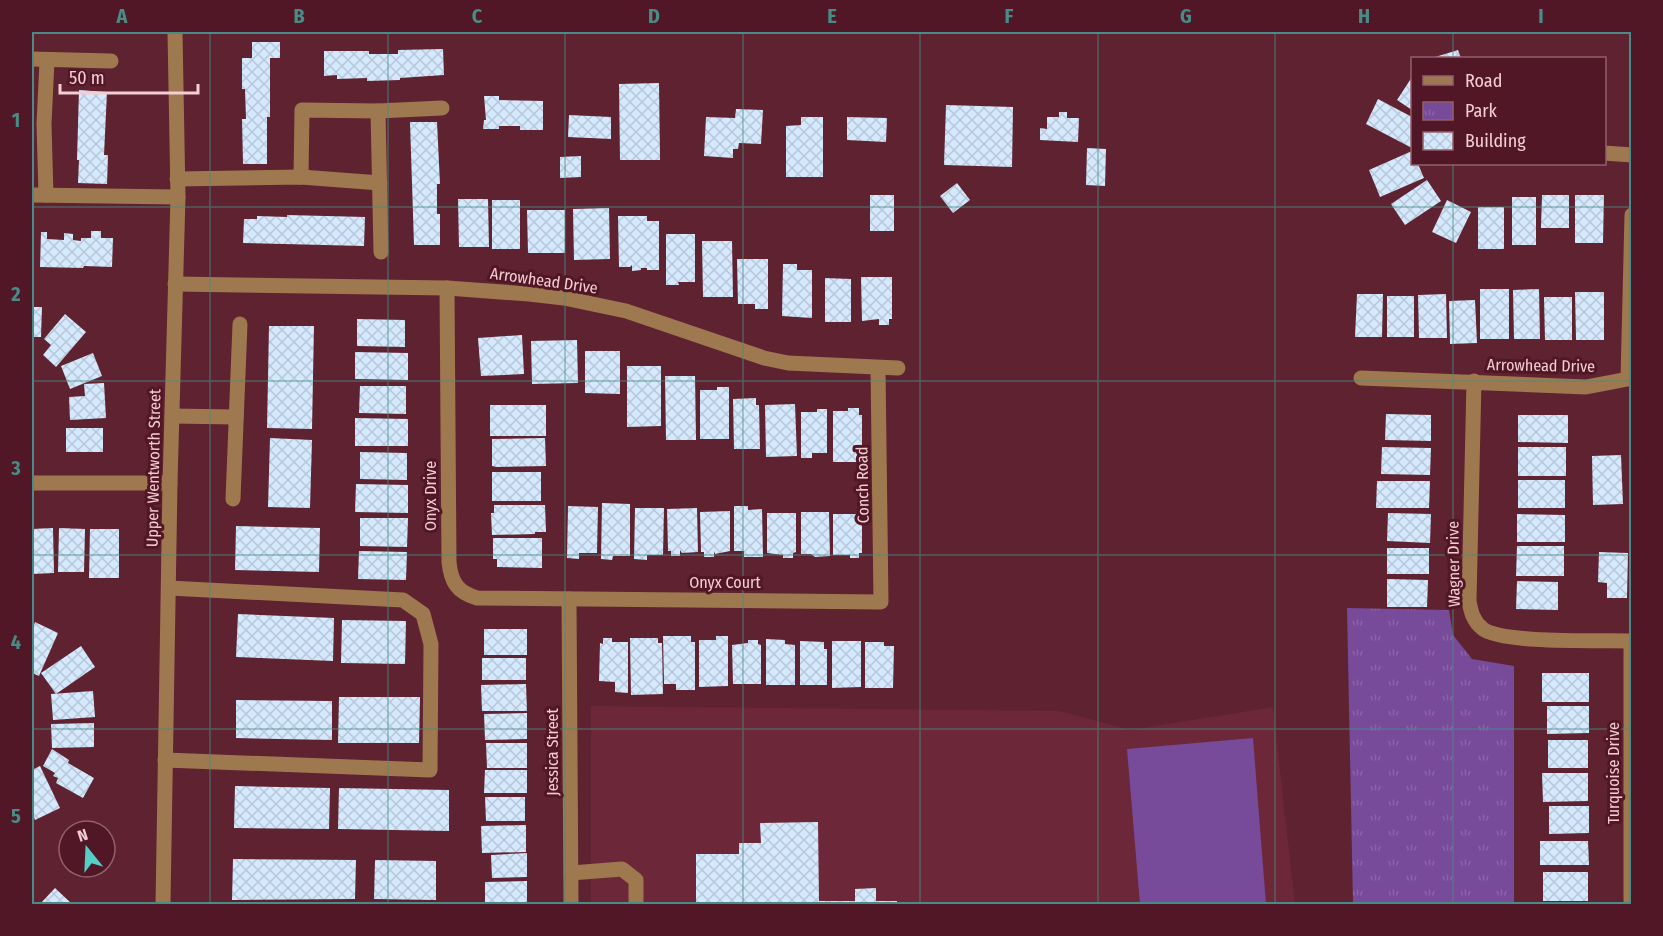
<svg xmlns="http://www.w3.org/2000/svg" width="1663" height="936" font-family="'Fira Sans Condensed',sans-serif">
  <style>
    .built { fill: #6c2738 }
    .grass { fill: #774a9a }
    .park { fill: url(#park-tufts) }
    .building { fill: url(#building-cross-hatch) }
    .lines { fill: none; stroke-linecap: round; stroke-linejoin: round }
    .minor { stroke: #9e784f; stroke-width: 15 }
    .grid { fill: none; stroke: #488c87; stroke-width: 1.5; stroke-opacity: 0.55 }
    .labels { text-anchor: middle; stroke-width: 6; stroke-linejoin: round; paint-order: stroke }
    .street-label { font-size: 16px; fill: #f4ced3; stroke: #521726 }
    .neatline { fill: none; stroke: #488c87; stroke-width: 2 }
    .grid-label { font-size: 20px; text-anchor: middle; font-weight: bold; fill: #488c87 }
  </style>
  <defs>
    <pattern id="park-tufts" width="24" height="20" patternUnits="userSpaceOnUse" patternTransform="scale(1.5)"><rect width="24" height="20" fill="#774a9a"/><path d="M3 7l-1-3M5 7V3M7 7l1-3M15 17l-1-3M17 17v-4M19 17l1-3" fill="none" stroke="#8b63a7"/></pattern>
    <pattern id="building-cross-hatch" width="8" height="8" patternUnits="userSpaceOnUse" patternTransform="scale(1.5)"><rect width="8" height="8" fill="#d4e9fd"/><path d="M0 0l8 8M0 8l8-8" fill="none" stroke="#b8c7d7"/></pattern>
  </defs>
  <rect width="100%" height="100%" fill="#5e2230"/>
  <polygon class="built" points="591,706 1060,711 1130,730 1273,707 1295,904 591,904"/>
  <polygon class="grass" points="1253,738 1266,904 1140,904 1127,749"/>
  <polygon class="park" points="1347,608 1449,610 1453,635 1472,659 1514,666 1514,904 1353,904"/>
  <g class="building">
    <polygon points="252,42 280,42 280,58 270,58 270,117 267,117 267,164 243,164 242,119 246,119 245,89 242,89 242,58 252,58"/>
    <polygon points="443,49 444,75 400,78 400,80 367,81 367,78 337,79 337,75 324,76 324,51 369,51 369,54 398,54 398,50"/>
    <polygon points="1458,50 1461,58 1432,58"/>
    <polygon points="1412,77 1412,110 1397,100"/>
    <polygon points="659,83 660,160 620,160 619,84"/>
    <polygon points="79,90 107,92 104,155 108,155 107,184 78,183 79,160 77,160"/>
    <polygon points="484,96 499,96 499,100 543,101 543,130 520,130 520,126 499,126 499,129 483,129 484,120 486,120"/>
    <polygon points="1378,99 1412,117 1412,148 1366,124"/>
    <polygon points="946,105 1013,107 1012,167 944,165"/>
    <polygon points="736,109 763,110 761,144 739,143 738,149 733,149 733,158 704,156 706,117 735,118"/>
    <polygon points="1059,112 1067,112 1067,118 1079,118 1078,142 1040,140 1040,128 1047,129 1047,117 1059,117"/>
    <polygon points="569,115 611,117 611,139 568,137"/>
    <polygon points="801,117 823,117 823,177 786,177 786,126 801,125"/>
    <polygon points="847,117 887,118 886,142 847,140"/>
    <polygon points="410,122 437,122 440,184 437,184 437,214 440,214 440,245 414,245"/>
    <polygon points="1087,148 1106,149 1105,186 1086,185"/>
    <polygon points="1412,151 1412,164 1418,164 1424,178 1380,197 1369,170"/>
    <polygon points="581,156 581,177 560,178 560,157"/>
    <polygon points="1427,180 1441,201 1405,225 1391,204"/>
    <polygon points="957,183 970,200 953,213 940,196"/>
    <rect x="870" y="195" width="24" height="36"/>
    <polygon points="1542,195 1569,195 1569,228 1541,228"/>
    <polygon points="1575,195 1604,195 1603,243 1575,243"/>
    <rect x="1512" y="197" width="24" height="48"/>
    <polygon points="458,199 488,199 489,247 459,247"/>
    <rect x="492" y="200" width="28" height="49"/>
    <polygon points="1447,200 1471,212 1456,243 1432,232"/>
    <rect x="1478" y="207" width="26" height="42"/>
    <polygon points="609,208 610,259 574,260 573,209"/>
    <polygon points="527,210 565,210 565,253 528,253"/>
    <polygon points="287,215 365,217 364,246 243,243 244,219 257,219 257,216 287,217"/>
    <polygon points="618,216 647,216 647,221 659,221 659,270 647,270 647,268 641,268 641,270 632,271 632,265 630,267 619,267"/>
    <polygon points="91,231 101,231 101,238 113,238 112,267 84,266 83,268 40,267 41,232 47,232 47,239 64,240 64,233 73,234 73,240 81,241 81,238 91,238"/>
    <polygon points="666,234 695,234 695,282 678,282 679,285 666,285"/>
    <polygon points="702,241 732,241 733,297 703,297"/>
    <polygon points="737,259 768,259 768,309 755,309 755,304 738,304"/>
    <polygon points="783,264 797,264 797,270 812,270 812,318 782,316"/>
    <polygon points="861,277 892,277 892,319 889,319 889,325 879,325 879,319 862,321"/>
    <polygon points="825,278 851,279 851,322 825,322"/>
    <rect x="1480" y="289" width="29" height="50"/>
    <polygon points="1539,289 1540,339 1514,339 1513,290"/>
    <polygon points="1575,292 1604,292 1604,340 1576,340"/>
    <polygon points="1357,294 1383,294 1382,337 1355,337"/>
    <polygon points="1446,294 1447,338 1419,338 1418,295"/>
    <rect x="1387" y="296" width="27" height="41"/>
    <polygon points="1544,297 1572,297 1572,340 1545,340"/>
    <polygon points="1475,300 1477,343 1450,344 1449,301"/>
    <polygon points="32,307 42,307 41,337 32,337"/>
    <polygon points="65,314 86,332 56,367 43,355 51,345 44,339"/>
    <polygon points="357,319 405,320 405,347 357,346"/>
    <polygon points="269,326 314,326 312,429 267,428"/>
    <polygon points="522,335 524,374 481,376 478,338"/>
    <polygon points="577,340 578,383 532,384 531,341"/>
    <polygon points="585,351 620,351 620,394 585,393"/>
    <polygon points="355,352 408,353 408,380 355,379"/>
    <polygon points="93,353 102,376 70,389 61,366"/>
    <polygon points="627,366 661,366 661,426 627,427"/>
    <polygon points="665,376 695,376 696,440 666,440"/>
    <polygon points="104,383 106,418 70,420 69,397 85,396 84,384"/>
    <polygon points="360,386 406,386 406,414 359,413"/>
    <polygon points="717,387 729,387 729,439 700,439 700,390 717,390"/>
    <polygon points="756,398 756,405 759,405 760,449 734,449 733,399"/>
    <polygon points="795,404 797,456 766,457 765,405"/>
    <rect x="490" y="405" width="56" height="31"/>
    <polygon points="848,408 859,408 859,415 862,415 862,462 833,462 833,411 848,411"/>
    <polygon points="817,409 827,409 827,453 812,453 812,458 801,458 801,412 817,412"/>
    <polygon points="1386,414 1431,415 1431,441 1385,440"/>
    <polygon points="1518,415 1568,415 1568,443 1518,442"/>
    <polygon points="355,418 408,419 408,446 355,446"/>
    <rect x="66" y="428" width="37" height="24"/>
    <polygon points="270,438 312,440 310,508 268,507"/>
    <polygon points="545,438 546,466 497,467 492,466 492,439"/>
    <polygon points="1382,447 1431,448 1430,475 1381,474"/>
    <rect x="1518" y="447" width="48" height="29"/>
    <polygon points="360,452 407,453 407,480 360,479"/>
    <polygon points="1621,455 1623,504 1593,505 1592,456"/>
    <rect x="492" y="472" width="49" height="29"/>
    <rect x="1518" y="480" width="47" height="28"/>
    <polygon points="1377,481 1430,481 1429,508 1376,508"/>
    <polygon points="356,484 408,485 408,513 355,512"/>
    <polygon points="602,503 630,504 630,556 613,556 612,560 601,559"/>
    <polygon points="494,505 545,505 546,532 535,532 535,534 492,535 491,513 494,513"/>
    <polygon points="568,506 598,507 597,553 579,553 579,559 567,558"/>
    <polygon points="734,506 748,506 748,510 762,509 763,557 744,557 744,551 734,551"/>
    <polygon points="635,508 664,508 663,555 647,555 647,560 634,559"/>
    <polygon points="697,508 698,552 682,553 680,550 680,556 671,556 671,551 668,551 667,509"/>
    <polygon points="730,511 730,551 715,554 714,551 714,557 704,557 704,552 701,552 700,512"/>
    <polygon points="801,512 829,512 830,556 815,557 811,554 801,554"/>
    <polygon points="767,513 796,513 796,552 793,553 793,558 783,558 783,555 767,553"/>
    <polygon points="1388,513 1431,514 1430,543 1387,541"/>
    <polygon points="833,514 862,514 862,553 859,553 859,558 850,558 850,555 833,555"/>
    <polygon points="1517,514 1565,515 1565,542 1517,542"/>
    <polygon points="360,518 408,518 407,547 360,546"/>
    <polygon points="236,526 320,528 319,572 235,570"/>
    <polygon points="53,528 54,573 32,574 32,529"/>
    <polygon points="59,528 85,529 84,572 58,572"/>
    <polygon points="90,529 119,529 119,578 89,578"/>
    <polygon points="493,538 542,538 542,568 497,567 497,559 493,559"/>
    <polygon points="1517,546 1564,546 1564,576 1516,576"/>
    <rect x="1387" y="548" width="42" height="26"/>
    <polygon points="359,551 407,552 406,580 358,579"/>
    <polygon points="1599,552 1628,553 1627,598 1607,598 1607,583 1598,582"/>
    <polygon points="1387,579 1428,580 1427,607 1387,607"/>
    <polygon points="1517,581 1558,582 1558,610 1516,609"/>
    <polygon points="238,614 334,618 333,661 236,657"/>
    <polygon points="342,620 406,621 405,664 341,663"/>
    <polygon points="35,622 58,633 39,676 32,673 32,630"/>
    <rect x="484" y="629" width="43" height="26"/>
    <polygon points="663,636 691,636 691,642 695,642 695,690 676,690 676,684 664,684"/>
    <polygon points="716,636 728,636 728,686 699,687 699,640 716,640"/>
    <polygon points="603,638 612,638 612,642 628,642 628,693 615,692 615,682 599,681 600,643 603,644"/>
    <polygon points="630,638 658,638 658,643 662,643 663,694 631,695"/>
    <polygon points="766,639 785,640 785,644 795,645 795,685 766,685"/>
    <polygon points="748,640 758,640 758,644 761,645 761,684 733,684 732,645 748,643"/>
    <polygon points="800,641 824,642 824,649 827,649 827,685 800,685"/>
    <polygon points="832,641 861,641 861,687 832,688"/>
    <polygon points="865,642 884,642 884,646 894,646 893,688 865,688"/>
    <polygon points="81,646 95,667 56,694 41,673"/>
    <rect x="482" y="658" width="44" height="22"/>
    <rect x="1542" y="673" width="47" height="29"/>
    <polygon points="526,684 527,711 482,711 481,685"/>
    <polygon points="93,691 95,717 53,720 51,694"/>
    <polygon points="339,697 420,697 419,743 338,743"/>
    <polygon points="236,700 332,701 332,740 236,738"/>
    <polygon points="1547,706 1589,706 1589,733 1547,734"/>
    <polygon points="527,713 527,739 485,740 484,714"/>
    <polygon points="94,723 94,747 52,748 51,724"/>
    <rect x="1548" y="740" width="40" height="28"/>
    <polygon points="486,743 527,743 527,768 487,768"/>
    <polygon points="52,749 69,760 68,763 94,778 83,798 56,783 58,778 53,776 55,773 43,766"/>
    <polygon points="40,766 60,808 35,820 32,813 32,770"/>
    <polygon points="485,770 527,770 527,793 484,793"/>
    <polygon points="1542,773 1588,773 1588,801 1543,802"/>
    <polygon points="235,786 330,788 329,829 234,828"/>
    <polygon points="339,788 449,790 449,831 338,829"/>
    <polygon points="485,797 525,797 525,821 486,821"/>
    <polygon points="1549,806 1589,806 1589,833 1549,834"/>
    <polygon points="818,822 819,901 855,901 855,889 876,888 876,901 897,901 897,904 696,904 696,854 739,854 739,843 761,843 760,823"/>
    <polygon points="526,825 526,852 482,853 481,826"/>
    <polygon points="1540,841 1588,841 1589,865 1540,865"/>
    <polygon points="527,853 527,877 492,878 491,855"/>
    <polygon points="233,859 356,860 355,899 232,900"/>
    <polygon points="375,860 436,861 436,900 374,899"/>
    <rect x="1543" y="872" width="45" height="29"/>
    <polygon points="527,881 527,904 485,904 485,882"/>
    <polygon points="55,888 72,904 40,904"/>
  </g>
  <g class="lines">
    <g class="minor">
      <polyline points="32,59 111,61"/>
      <polyline points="378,111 381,252"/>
      <polyline points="1604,153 1632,155"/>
      <polyline points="301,177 302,110 378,111 442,108"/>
      <polyline points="177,179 301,177 380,183"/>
      <polyline points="32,195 178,197"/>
      <polyline points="46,195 44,124 47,61"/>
      <polyline points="175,284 447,288 529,294 564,298 626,311 764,358 788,363 898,368"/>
      <path d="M447,288L449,562C451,582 457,592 477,598L881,602L878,368"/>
      <polyline points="1361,378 1586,387 1628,379 1632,215"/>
      <path d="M1474,381L1469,601C1471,612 1473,621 1483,629C1504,644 1601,640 1632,641"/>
      <polyline points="172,416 236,417"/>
      <polyline points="32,483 170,483"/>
      <polyline points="233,499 240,324"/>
      <polyline points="569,599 571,904"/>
      <polyline points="1631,641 1631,904"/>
      <polyline points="165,760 430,770 431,644 423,614 403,600 169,588"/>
      <polyline points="571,873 622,869 636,880 636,904"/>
      <polyline points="163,904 170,483 178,197 175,32"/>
    </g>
  </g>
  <path class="grid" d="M210,32V904M388,32V904M565,32V904M743,32V904M920,32V904M1098,32V904M1275,32V904M1453,32V58M1453,164V904M32,207H1632M32,381H1632M32,555H1632M32,729H1632"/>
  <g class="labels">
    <g class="street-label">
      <text transform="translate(544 280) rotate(8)" y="6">Arrowhead Drive</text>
      <text transform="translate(1541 365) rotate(1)" y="6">Arrowhead Drive</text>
      <text transform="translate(153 468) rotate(-89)" y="6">Upper Wentworth Street</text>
      <text transform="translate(862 485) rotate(-91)" y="6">Conch Road</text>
      <text transform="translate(430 496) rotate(-90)" y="6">Onyx Drive</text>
      <text transform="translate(1453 564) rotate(-91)" y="6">Wagner Drive</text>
      <text x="725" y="588">Onyx Court</text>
      <text transform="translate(552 752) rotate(-90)" y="6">Jessica Street</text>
      <text transform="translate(1613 773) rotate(-90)" y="6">Turquoise Drive</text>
    </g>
  </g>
  <rect width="1663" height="936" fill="none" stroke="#521726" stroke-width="66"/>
  <rect x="1411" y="57" width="195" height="108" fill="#521726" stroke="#93606b" stroke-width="1.5"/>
  <rect x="1423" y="76" width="30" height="9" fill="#9e784f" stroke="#93606b" stroke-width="1.5"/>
  <text x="1465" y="87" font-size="18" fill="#f4ced3">Road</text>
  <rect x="1423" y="102" width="30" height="18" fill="url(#park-tufts)" stroke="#93606b" stroke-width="1.5"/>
  <text x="1465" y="117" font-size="18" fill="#f4ced3">Park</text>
  <rect x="1423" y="132" width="30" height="18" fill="url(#building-cross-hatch)" stroke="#93606b" stroke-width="1.5"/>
  <text x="1465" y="147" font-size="18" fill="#f4ced3">Building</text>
  <g transform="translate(87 849) rotate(342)"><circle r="28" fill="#521726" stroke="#93606b" stroke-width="1.5"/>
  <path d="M0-4.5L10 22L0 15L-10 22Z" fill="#55cec5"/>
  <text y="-9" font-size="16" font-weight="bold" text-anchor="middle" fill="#f4ced3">N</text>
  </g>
  <path d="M60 84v9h138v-9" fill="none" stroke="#f4ced3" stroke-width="3"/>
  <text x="69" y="84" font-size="18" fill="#f4ced3" stroke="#521726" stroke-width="4.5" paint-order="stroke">50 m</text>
  <rect x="33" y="33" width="1597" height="870" class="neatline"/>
  <g class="grid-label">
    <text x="122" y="23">A</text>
    <text x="299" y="23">B</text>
    <text x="477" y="23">C</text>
    <text x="654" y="23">D</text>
    <text x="832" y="23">E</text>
    <text x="1009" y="23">F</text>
    <text x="1186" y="23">G</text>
    <text x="1364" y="23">H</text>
    <text x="1541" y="23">I</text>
    <text x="16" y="127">1</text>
    <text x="16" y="301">2</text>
    <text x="16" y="475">3</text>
    <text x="16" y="649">4</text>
    <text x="16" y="823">5</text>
  </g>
</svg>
